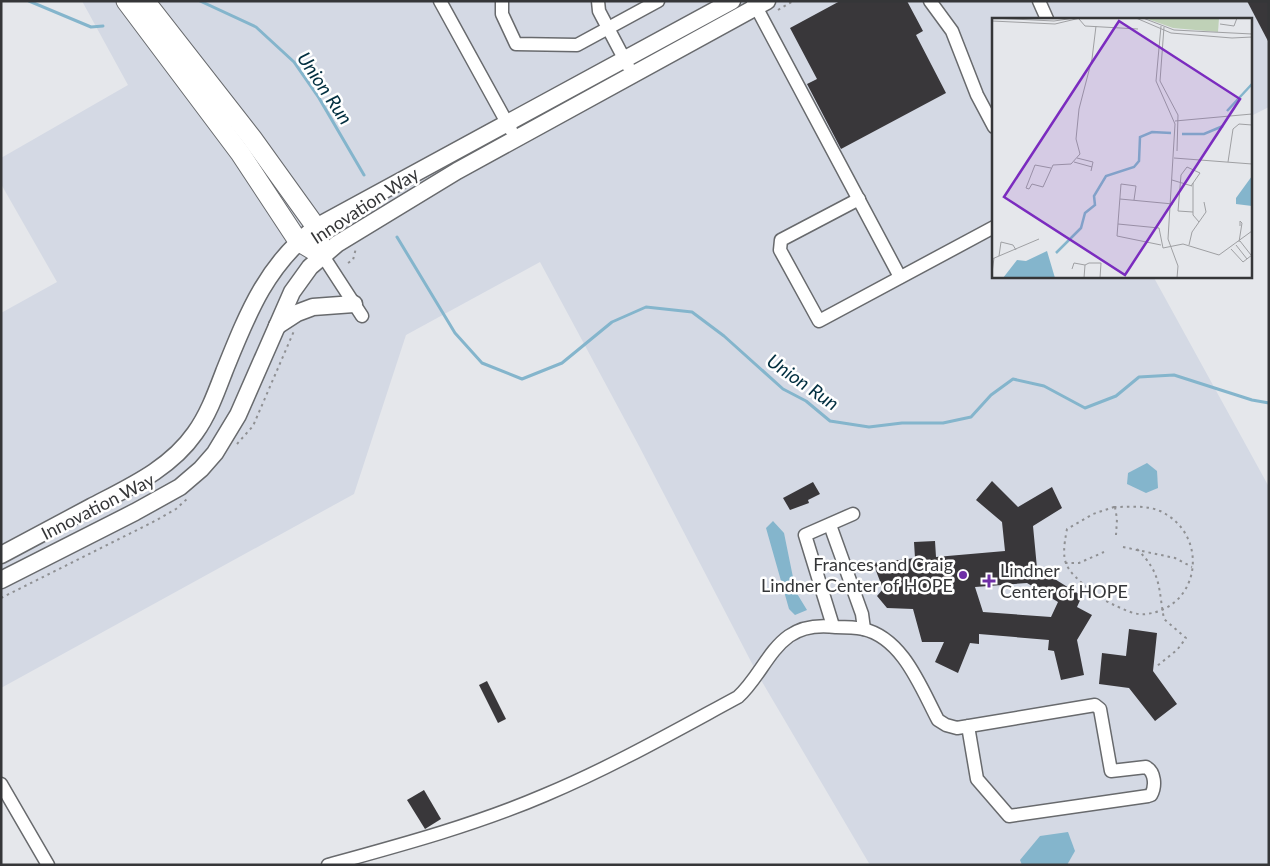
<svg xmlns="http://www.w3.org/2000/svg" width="1270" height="866" font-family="Lato,sans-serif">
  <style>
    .built { fill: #d4d9e4 }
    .water { fill: #84b5cc }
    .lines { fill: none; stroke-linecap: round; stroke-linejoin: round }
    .stream { stroke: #84b5cc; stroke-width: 3 }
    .building { fill: #39373a; fill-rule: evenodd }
    .minor-casing { stroke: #686a6d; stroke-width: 15 }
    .major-casing { stroke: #686a6d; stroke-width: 19 }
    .highway-casing { stroke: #686a6d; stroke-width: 21 }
    .path { stroke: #8f9093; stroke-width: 2; stroke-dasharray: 2.5 4; stroke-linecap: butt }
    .minor { stroke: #fff; stroke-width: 12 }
    .major { stroke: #fff; stroke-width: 16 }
    .highway { stroke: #fff; stroke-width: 19 }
    .poi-dot { fill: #6f30a6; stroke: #fff; stroke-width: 2 }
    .labels { text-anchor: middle; stroke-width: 5; stroke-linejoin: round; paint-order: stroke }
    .street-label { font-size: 18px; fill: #353638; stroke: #fff }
    .poi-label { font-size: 18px; fill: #353638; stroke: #fff; text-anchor: end }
    .water-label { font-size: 19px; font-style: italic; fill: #022f40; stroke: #fff }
    .inset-river { fill: none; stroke: #84b5cc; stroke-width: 2.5 }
    .inset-road { fill: none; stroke: #9fa0a3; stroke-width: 1 }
    .view { fill: #7b2cbf; fill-opacity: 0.15; stroke: #7b2cbf; stroke-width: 2.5 }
    .inset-edge { fill: none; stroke: #353638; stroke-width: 2.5 }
  </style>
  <rect width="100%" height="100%" fill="#e5e7eb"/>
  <polygon class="built" points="82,1 1269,1 1269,107 1251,116 1251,19 994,19 994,276 1153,276 1269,487 1269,865 870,865 758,675 639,446 540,262 406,335 354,494 1,688 1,313 57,282 1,184 1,158 128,85"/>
  <g class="water">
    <polygon points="1147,463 1157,471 1158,488 1146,493 1127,484 1128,473"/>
    <polygon points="773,521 784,533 796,592 807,610 795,615 789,609 766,528"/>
    <polygon points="1068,832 1075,851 1067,865 1022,865 1020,860 1040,836"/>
  </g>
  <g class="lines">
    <g class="stream">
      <polyline points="29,1 91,27 103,26"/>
      <polyline points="200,1 256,27 294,62 319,98 364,175"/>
      <polyline points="397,237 455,333 482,363 522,379 562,363 612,322 646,307 692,312 724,336 783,389 806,401 830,421 869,427 902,423 943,423 971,417 991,395 1013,379 1044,386 1085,408 1116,396 1139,377 1174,375 1252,400 1269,403"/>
    </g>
  </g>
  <g class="building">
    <polygon points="840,1 907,1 923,31 916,35 946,93 841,149 807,84 817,79 790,28"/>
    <polygon points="1247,1 1269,1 1269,43"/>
    <path d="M992,481L1018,507L1052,487L1062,508L1033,526L1037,568L1082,596L1077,607L1092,615L1077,640L1084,675L1061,680L1054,651L1048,650L1049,640L979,634V644L970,643L958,673L935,662L944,642H922L913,609L887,608L877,596L883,589L873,563L915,558L914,542L935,541L936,557L1005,551L1002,522L976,500ZM1027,583L1058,602L1051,617L983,612L975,587Z"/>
    <polygon points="813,482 820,494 808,500 809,503 790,510 783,498"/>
    <polygon points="1129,629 1157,633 1153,671 1177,704 1155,721 1129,688 1099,684 1102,653 1126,656"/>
    <polygon points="487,681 506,719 498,723 479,685"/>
    <polygon points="424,790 441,819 425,829 407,800"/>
  </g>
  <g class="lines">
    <defs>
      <g id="minor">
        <polyline points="440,1 511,130"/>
        <polyline points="502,1 502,14 516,44 577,45 658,1"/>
        <polyline points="598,1 599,11 628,66"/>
        <polyline points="753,1 900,277"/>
        <polyline points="930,1 952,31 977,95 994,127"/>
        <polyline points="1039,1 1047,19"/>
        <polyline points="859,199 781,240 780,250 819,321 994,227"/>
        <polyline points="323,256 362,316"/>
        <polyline points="830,525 862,614 864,629"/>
        <polyline points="833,626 805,535 853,514"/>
        <polyline points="1,784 48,865"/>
        <path d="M328,865C401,845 475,825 545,795C612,767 675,731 738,697C758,679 768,651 789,636C803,626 820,625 836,627C845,627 854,627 863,629C903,638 921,688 938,720L946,725L957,728L1095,705L1100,709L1111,771L1146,767C1155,772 1156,786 1151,795L1148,796L1009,816L977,779L968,726"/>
      </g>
      <g id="major">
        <polyline points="277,326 297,313 313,307 354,304"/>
        <path d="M1,555C31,539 61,523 91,507C129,487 170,469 195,433C208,415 216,393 224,372C247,315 266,265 316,227L732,1"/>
        <polyline points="1,580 135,512 180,487 201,469 215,453 238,415 292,292 310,267 337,244 457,171 767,1"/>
      </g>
      <g id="highway">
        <polyline points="126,1 240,153 298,241 323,256"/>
        <polyline points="145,1 252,138 316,227 323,256"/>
      </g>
    </defs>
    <use href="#minor" class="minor-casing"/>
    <use href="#major" class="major-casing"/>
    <use href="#highway" class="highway-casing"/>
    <g class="path">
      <polyline points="778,10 793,1"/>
      <polyline points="348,263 353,260 356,248"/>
      <polyline points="237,444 253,426 294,331"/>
      <path d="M1114,507C1129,507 1146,505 1160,511C1210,534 1201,608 1146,614C1136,616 1123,609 1114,605C1106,601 1097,597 1091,591C1065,568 1060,565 1067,529L1093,514Z"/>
      <polyline points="1115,507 1117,519 1116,535"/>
      <polyline points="1123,547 1175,558 1192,567"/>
      <path d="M1137,549C1162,574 1158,587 1164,619L1186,638L1177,650L1157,666"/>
      <polyline points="1065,563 1079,563 1104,552"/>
      <polyline points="1,598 153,522 176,509 188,498"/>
    </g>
    <use href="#minor" class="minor"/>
    <use href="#major" class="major"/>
    <use href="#highway" class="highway"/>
  </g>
  <g class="poi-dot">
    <circle cx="963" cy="575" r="5"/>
    <path d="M986.5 573.5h5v5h5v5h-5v5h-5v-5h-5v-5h5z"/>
  </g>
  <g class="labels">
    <g class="street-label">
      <text transform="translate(365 206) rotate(-33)" y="6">Innovation Way</text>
      <text transform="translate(98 507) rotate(-27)" y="6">Innovation Way</text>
    </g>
    <g class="poi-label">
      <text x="953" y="571">Frances and Craig<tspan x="953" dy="21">Lindner Center of HOPE</tspan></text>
      <text x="1000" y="577" text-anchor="start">Lindner<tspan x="1000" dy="21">Center of HOPE</tspan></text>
    </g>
    <g class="water-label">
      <text transform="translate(325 88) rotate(56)" y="7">Union Run</text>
      <text transform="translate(803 382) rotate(35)" y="7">Union Run</text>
    </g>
  </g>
  <g transform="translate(992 18)">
    <rect width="260" height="260" fill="#e5e7eb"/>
    <path d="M153,0H227L226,14L181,10Z" fill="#bfd1b7"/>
    <path d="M260,158V188L244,186V180ZM55,233L63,260H11L25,242L34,243Z" fill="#84b5cc"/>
    <path class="inset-river" d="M235,93L260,66M190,116H212L231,108M64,235L89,210L93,195L103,187L102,178L114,158L142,149L147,143L148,119L160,114L179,115"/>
    <path class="inset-road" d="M0,0L62,3L83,0M144,0L179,15L240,20L260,19M151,0L182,12L260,16M87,1L93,8L146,11M0,3L63,6L88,0M228,6L242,8L245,0M169,8L164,63L183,106L176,221L186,248L185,260M172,9L168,63L186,97L185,133M183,103L260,96M85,140L101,144L99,153M182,140L260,146M82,144L100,149M236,144L241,111L247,106L260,107M59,150L43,147L34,170L37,171L40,166L51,169L61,147L79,146L88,136L84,121L87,91L100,41L104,8M180,162L200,168M201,165V197L207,204M199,168L208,155L195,149L189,157L186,193L201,194M128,181L181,186M142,182L144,168L129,166L125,218L169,227M126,206L167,210L171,230L191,226L227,237L260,213M248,223L259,237M247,224L250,205L248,203V208M197,227L200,214L214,194L212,184M244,227L255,241M239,231L251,244L260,237M7,238L9,224L21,227L24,232M0,241L47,221M80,251L82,245L93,247M0,255L2,240M92,260L93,247L97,245H109L108,260"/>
    <path class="view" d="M127,3L248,81L133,257L12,179Z"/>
    <rect width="260" height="260" class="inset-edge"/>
  </g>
  <rect width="1270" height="866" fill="none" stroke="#353638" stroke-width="5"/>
</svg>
